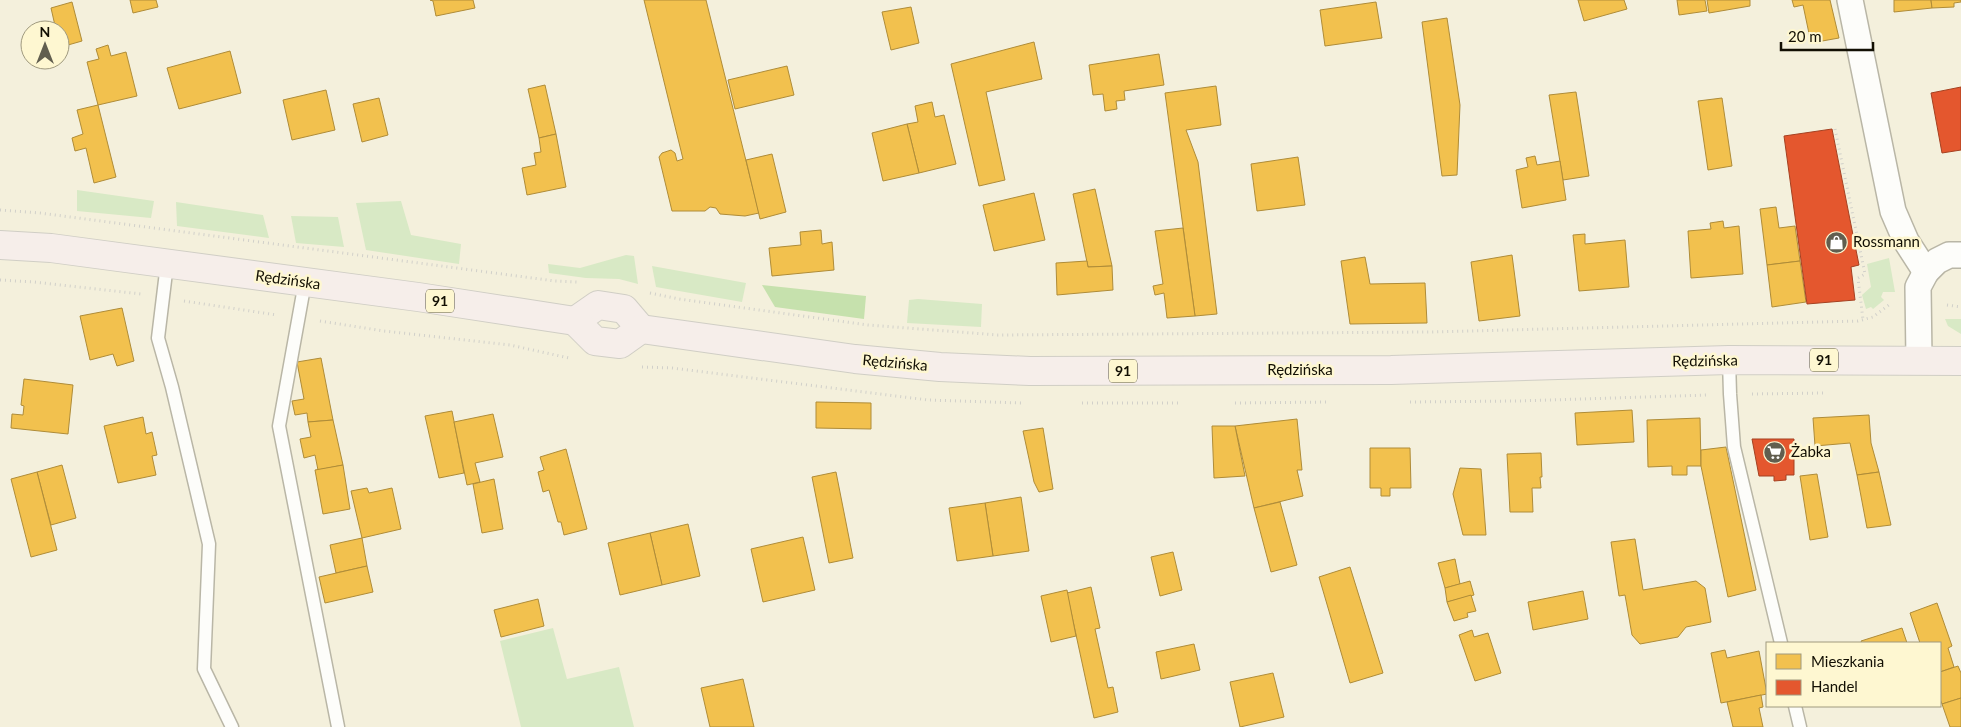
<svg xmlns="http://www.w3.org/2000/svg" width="1961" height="727" font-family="Lato,sans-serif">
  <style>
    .green { fill: #d8e9c5 }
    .forest { fill: #c6e1ad }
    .homes { fill: #f2c14e; stroke: #af8c38 }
    .shops { fill: #e4572e; stroke: #a54121 }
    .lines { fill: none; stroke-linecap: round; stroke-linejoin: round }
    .service-casing { stroke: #b9b6a6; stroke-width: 15 }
    .minor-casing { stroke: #b9b6a6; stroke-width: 28 }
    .primary-casing { stroke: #d0cec5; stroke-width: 30 }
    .path { stroke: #d1d0ca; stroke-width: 3; stroke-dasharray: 1 4; stroke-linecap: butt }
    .service { stroke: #fdfdfa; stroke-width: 12 }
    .minor { stroke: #fdfdfa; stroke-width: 25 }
    .primary { stroke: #f6eeea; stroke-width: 28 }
    .labels { text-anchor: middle; stroke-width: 5; stroke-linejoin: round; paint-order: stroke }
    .shield { fill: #fef7d1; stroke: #595541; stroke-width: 1 }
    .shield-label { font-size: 14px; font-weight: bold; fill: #120f03 }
    .poi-label { font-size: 15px; fill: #120f03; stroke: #fef7d1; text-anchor: start }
    .street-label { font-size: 15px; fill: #120f03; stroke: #fef7d1 }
  </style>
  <rect width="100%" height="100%" fill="#f4f0dc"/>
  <g class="green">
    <polygon points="77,190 154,201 151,218 77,211"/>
    <polygon points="401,201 411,235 461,244 459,264 366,250 356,203"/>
    <polygon points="176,202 263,215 269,238 177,226"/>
    <polygon points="291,216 338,217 344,247 296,243"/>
    <polygon points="626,255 634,256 638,284 619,279 586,278 549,273 548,264 580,268"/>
    <polygon points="1889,258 1895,292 1883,292 1881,297 1884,300 1873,309 1871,307 1866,309 1862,295 1871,287 1867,264"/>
    <polygon points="652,266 746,283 742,302 656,287"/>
    <polygon points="918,299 982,304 981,327 907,323 909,300"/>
    <polygon points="1945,319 1961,319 1961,334 1948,326"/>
    <polygon points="553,628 567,679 619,667 634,727 521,727 500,641"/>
  </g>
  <polygon class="forest" points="762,285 866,296 864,319 775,307"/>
  <g class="homes">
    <polygon points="130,0 156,0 158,7 133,13"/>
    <polygon points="430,0 473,0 475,8 436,16 433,1"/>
    <polygon points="644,0 706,0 759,213 745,216 720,214 716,208 710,207 705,211 672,211 659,157 662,153 671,150 675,153 677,161 683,159"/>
    <polygon points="1578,0 1624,0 1627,9 1584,21"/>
    <polygon points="1677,0 1705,0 1707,11 1679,15"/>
    <polygon points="1707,0 1750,0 1750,6 1709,13"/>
    <polygon points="1792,0 1830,0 1839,38 1811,43 1803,5 1794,7"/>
    <polygon points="1894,0 1931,0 1932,8 1894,12"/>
    <polygon points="1931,0 1961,0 1961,2 1954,3 1954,7 1932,8"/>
    <polygon points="72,2 82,41 61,47 60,30 56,30 51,8"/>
    <polygon points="1376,2 1382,38 1325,46 1320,10"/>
    <polygon points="911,7 919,43 891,50 882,12"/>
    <polygon points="1447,18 1460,105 1457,175 1442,176 1422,22"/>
    <polygon points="1034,42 1042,79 986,92 1005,180 979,186 951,64"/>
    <polygon points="108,45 111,56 126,52 137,96 98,105 87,62 99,59 96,49"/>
    <polygon points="230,51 241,93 179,109 167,68"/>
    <polygon points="1159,54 1164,85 1124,91 1125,100 1116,101 1117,109 1105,111 1103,94 1093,95 1089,65"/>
    <polygon points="787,66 794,95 735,109 728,80"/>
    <polygon points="545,85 556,134 539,138 528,89"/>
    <polygon points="1216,86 1221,125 1186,130 1198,162 1217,314 1195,316 1165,93"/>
    <polygon points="326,90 335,130 292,140 283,100"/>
    <polygon points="1576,92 1589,176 1563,180 1549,95"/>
    <polygon points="379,98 388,135 362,142 353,104"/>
    <polygon points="1722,98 1732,166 1708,170 1698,101"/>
    <polygon points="932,102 935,117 944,115 956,164 919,173 907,124 918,122 915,106"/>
    <polygon points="98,105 116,177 94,183 86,148 75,151 72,138 83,134 77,110"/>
    <polygon points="907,124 919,173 883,181 872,133"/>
    <polygon points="556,134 566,187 527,195 522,168 536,165 534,153 541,152 539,138"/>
    <polygon points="772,154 786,212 760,219 746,160"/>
    <polygon points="1535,156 1537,165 1560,161 1566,200 1522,208 1516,170 1528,167 1526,158"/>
    <polygon points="1298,157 1305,205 1257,211 1251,164"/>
    <polygon points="1095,189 1112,266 1088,267 1073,194"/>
    <polygon points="1034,193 1045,240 994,251 983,205"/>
    <polygon points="1776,207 1779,228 1795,226 1800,261 1767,265 1760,209"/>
    <polygon points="1723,221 1724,228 1739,226 1743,274 1691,278 1688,231 1711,229 1710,223"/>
    <polygon points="1183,228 1195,316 1167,318 1164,293 1155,295 1153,286 1163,284 1155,231"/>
    <polygon points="821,230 822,244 832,242 834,270 772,276 769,248 801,245 800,232"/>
    <polygon points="1585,234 1585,244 1625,240 1629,287 1579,291 1573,235"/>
    <polygon points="1512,255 1520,316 1479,321 1471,262"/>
    <polygon points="1365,257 1370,284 1425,283 1427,323 1350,324 1341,261"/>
    <polygon points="1087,261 1088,267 1112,266 1113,290 1057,295 1056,263"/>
    <polygon points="1800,261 1806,302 1772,307 1767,265"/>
    <polygon points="122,308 134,361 117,366 113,354 90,360 80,316"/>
    <polygon points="321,358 333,420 308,422 307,413 295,415 292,401 304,399 297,362"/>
    <polygon points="24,379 73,385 68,434 11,428 12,414 23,415 24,406 21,405"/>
    <polygon points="816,402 871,403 871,429 816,428"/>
    <polygon points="1632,410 1634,442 1577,445 1575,413"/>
    <polygon points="452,411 464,473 439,478 425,416"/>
    <polygon points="493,414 503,457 475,463 480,482 467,485 454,422"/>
    <polygon points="1869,415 1871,443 1879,472 1857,475 1850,443 1815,446 1813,418"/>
    <polygon points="143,417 146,434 152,432 157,455 152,456 156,475 118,483 104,426"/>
    <polygon points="1700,418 1701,466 1687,466 1687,475 1672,475 1672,466 1648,467 1647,420"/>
    <polygon points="1297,419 1302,470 1297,470 1303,496 1254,508 1235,426"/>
    <polygon points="333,420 343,465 318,470 315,455 304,458 300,439 311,437 308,422"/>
    <polygon points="1212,426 1235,426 1245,476 1214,478"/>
    <polygon points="1043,428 1053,489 1039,492 1034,482 1023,431"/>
    <polygon points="1726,447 1756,590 1728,597 1701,466 1701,450"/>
    <polygon points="1370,448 1410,448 1411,488 1390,488 1390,496 1381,496 1381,488 1370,488"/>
    <polygon points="566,449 587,529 564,535 561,522 558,522 549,490 543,492 538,472 544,470 540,457"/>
    <polygon points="1541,453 1542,477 1540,477 1541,488 1532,488 1533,512 1510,512 1507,454"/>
    <polygon points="62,465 76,518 51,525 37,472"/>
    <polygon points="343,465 350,509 323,514 315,470"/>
    <polygon points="1460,468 1481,469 1486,535 1463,535 1453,494"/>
    <polygon points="37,472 57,550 31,557 11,479"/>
    <polygon points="836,472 853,558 829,563 812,477"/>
    <polygon points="1879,472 1891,525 1867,528 1857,475"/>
    <polygon points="1817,474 1828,537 1810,540 1800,476"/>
    <polygon points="494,479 503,529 482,533 473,484"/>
    <polygon points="367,488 369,493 392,488 401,529 362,538 351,491"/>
    <polygon points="1021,497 1029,551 993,556 985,503"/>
    <polygon points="1280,502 1297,565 1271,572 1254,508"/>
    <polygon points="985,503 993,556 957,561 949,508"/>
    <polygon points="688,524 700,576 662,585 650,533"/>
    <polygon points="650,533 662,585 620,595 608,543"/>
    <polygon points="803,537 815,590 763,602 751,549"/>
    <polygon points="362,538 367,566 336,573 330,545"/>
    <polygon points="1635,539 1643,590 1696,581 1705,588 1711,622 1686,627 1678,637 1640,644 1632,635 1625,595 1619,596 1611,542"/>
    <polygon points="1173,552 1182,590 1160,596 1151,557"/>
    <polygon points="1455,559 1460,584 1445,588 1438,563"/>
    <polygon points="367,566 373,592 325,603 319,577"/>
    <polygon points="1350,567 1383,673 1350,683 1319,577"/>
    <polygon points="1470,581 1474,595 1447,602 1445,588"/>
    <polygon points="1091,587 1100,628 1095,629 1108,688 1113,687 1118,712 1094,718 1067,593"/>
    <polygon points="1067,590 1076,636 1051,642 1041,596"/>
    <polygon points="1583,591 1588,619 1533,630 1528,602"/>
    <polygon points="1471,595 1476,611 1467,613 1468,617 1454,621 1447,602"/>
    <polygon points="538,599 544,626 501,637 494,610"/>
    <polygon points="1937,603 1952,646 1948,648 1954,667 1940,672 1940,643 1920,643 1910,613"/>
    <polygon points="1902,628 1907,643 1862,643 1861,641"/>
    <polygon points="1472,630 1474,637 1488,633 1501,673 1475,681 1459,635"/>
    <polygon points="1194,644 1200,670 1161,679 1156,652"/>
    <polygon points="1725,650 1727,658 1759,651 1767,694 1721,703 1711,653"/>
    <polygon points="1958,666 1961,673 1961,698 1942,704 1940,699 1940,672"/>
    <polygon points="1273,673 1284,717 1240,727 1230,682"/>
    <polygon points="743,679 754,727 710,727 701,688"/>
    <polygon points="1761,695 1763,707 1759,708 1763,727 1733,727 1727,702"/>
    <polygon points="1961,698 1961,727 1950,727 1942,704"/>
  </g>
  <g class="shops">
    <polygon points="1961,87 1961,150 1942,153 1931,93"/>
    <polygon points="1832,129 1859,265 1851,267 1855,300 1807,304 1784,136"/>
    <polygon points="1752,439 1794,439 1794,475 1786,475 1786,480 1774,481 1774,476 1759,476"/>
  </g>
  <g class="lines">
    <defs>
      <g id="service">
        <polyline points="167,264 158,338 172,387 209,544 204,669 232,727"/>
        <polyline points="305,282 279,426 338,727"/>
        <polyline points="1729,360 1730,394 1734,447 1781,643"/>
        <polyline points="1795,706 1800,727"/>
      </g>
      <g id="minor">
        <polyline points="1850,0 1893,211 1906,241 1926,272"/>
        <polyline points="1919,360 1918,287 1926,272 1937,261 1949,255 1961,255"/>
      </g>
      <g id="primary">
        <polyline points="0,245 51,248 418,297 575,321"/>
        <polyline points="575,321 598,305 624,309 641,329"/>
        <polyline points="575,321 595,341 620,344 641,329"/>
        <polyline points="641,329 855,359 940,367 1030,371 1391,370 1729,360 1961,361"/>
      </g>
    </defs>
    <use href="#service" class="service-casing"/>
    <use href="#minor" class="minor-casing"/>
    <use href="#primary" class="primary-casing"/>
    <g class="path">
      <polyline points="1835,129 1865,274 1858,278 1863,320"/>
      <polyline points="0,210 40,213 555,281 577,282"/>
      <polyline points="0,280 34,282 141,294"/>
      <polyline points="650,293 679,299 868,325 998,335 1430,332 1858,321 1873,317 1890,304"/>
      <polyline points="184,301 277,315"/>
      <polyline points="1947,305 1961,307"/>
      <polyline points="320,321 384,331 510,345 569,358"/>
      <polyline points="642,367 672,368 928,400 1021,403"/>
      <polyline points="1752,394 1826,393"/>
      <polyline points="1410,402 1518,401 1708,395"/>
      <polyline points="1082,403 1181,403"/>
      <polyline points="1235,403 1329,402"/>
    </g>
    <use href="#service" class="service"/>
    <use href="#minor" class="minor"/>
    <use href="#primary" class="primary"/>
  </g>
  <defs>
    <symbol id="shop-disc" viewBox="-11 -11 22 22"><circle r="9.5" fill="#615e4f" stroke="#fef7d1"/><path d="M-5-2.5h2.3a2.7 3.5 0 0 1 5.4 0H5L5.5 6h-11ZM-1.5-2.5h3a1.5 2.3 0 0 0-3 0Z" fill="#fff"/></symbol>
    <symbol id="supermarket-disc" viewBox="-11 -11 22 22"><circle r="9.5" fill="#615e4f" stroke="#fef7d1"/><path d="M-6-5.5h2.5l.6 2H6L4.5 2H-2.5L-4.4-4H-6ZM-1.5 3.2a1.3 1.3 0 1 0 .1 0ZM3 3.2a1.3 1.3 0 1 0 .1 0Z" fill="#fff"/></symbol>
  </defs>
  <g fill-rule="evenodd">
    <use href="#shop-disc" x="1824" y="230" width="25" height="25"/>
    <use href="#supermarket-disc" x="1762" y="440" width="25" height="25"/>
  </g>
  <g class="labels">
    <g class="shield">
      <rect x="426" y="289.5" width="28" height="23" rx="4"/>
      <rect x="1810" y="348.5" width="28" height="23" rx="4"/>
      <rect x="1109" y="359.5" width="28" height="23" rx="4"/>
    </g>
    <g class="shield-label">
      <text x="440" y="306">91</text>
      <text x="1824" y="365">91</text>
      <text x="1123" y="376">91</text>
    </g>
    <g class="poi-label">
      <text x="1853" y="247">Rossmann</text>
      <text x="1791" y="457">Żabka</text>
    </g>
    <g class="street-label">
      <text transform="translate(288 280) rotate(8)" y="5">Rędzińska</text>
      <text transform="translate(1705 361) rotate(-1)" y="5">Rędzińska</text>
      <text transform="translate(895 363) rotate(5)" y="5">Rędzińska</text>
      <text x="1300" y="375">Rędzińska</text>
    </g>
  </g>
  <rect x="1766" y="642" width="175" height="65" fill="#fef7d1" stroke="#a09a7f"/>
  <rect x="1776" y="654" width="25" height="15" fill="#f2c14e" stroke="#a09a7f"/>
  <text x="1811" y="667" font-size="15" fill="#120f03">Mieszkania</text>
  <rect x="1776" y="680" width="25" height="15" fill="#e4572e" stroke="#a09a7f"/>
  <text x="1811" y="692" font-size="15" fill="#120f03">Handel</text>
  <g transform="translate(45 45)"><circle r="24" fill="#fef7d1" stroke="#a09a7f"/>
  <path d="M0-4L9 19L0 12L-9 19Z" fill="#615e4f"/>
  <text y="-8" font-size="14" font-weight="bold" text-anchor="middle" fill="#120f03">N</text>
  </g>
  <path d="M1781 42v8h92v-8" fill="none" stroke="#120f03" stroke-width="2.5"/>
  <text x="1788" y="42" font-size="15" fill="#120f03" stroke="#fef7d1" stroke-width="4" paint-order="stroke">20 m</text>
</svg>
